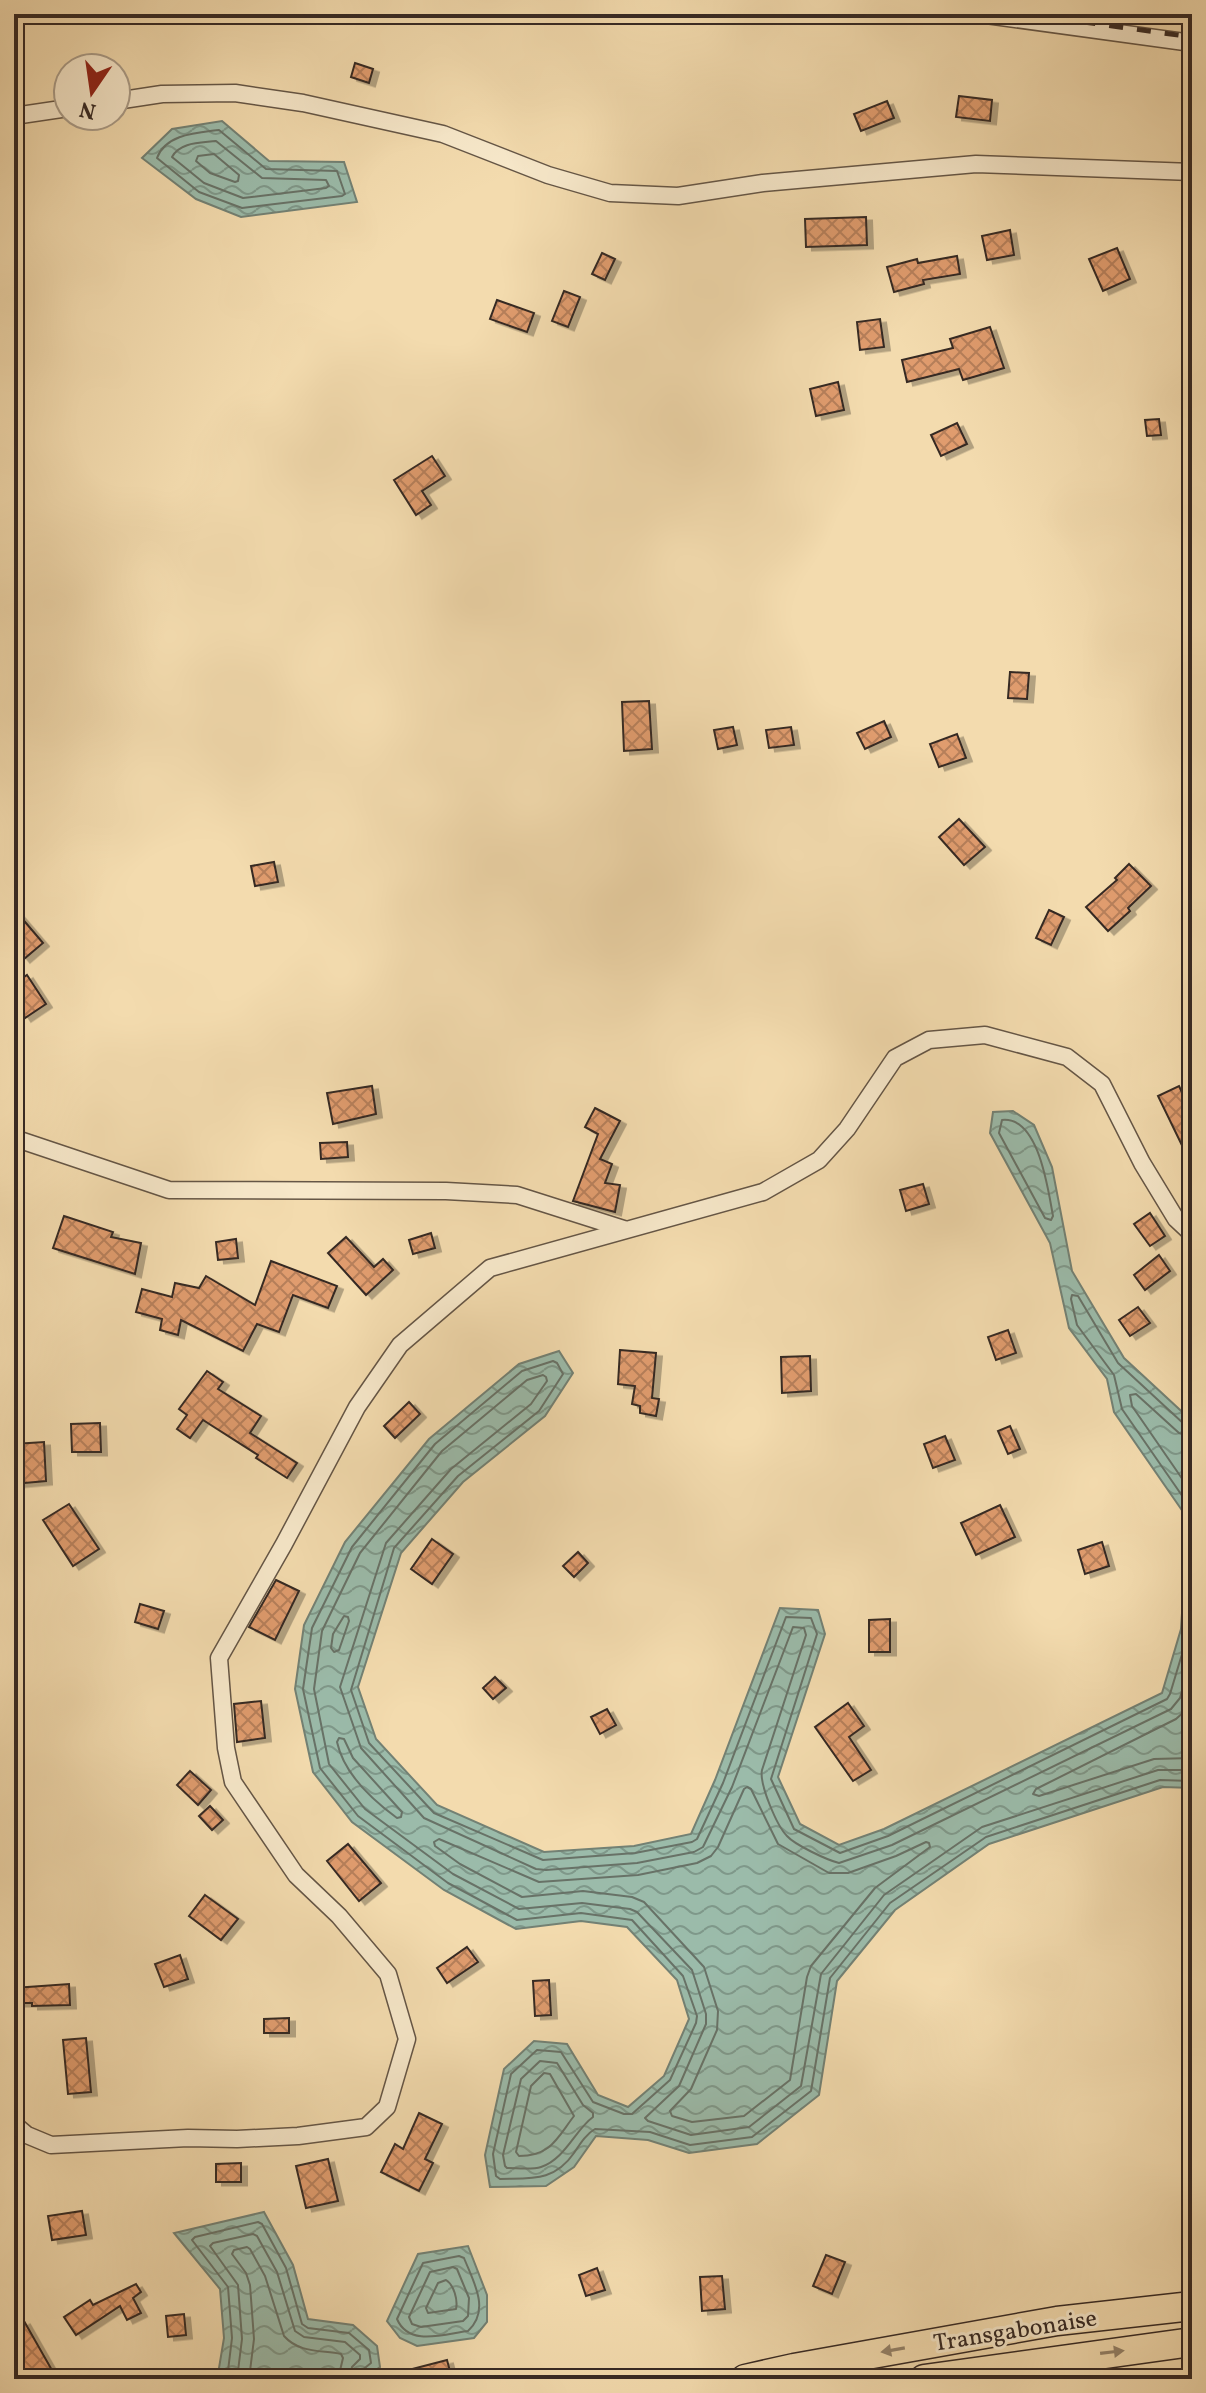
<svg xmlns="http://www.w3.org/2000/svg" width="1206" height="2393" font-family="Vollkorn,serif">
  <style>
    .water { fill: url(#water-waves); stroke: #738174; stroke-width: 2 }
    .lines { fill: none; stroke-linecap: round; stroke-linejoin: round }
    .shore { stroke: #687267; stroke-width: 2 }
    .building { fill: url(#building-cross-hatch); stroke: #362924; stroke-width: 2; filter: url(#shadow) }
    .minor-casing { stroke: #655646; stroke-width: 19 }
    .trunk-casing { stroke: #362924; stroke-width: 31 }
    .minor { stroke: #f7e8ca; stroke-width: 16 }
    .trunk { stroke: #f3dbae; stroke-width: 28 }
    .rail { stroke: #362924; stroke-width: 5; stroke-dasharray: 14 14; stroke-linecap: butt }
    .oneway { fill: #948269 }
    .labels { text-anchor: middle; stroke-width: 6; stroke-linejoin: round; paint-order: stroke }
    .street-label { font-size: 24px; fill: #362924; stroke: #f7e8ca }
  </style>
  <defs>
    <pattern id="water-waves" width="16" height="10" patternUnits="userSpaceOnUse" patternTransform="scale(2)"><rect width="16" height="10" fill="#9bbbaa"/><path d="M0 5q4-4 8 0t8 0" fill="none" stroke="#7f988a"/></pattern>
    <pattern id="building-cross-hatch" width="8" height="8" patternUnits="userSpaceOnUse" patternTransform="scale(2)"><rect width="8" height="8" fill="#e09c6e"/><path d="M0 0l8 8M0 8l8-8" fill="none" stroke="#b67f5a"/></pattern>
    <filter id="shadow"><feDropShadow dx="6" dy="3.5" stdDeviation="0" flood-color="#0004"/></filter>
  </defs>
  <rect width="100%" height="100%" fill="#f3dbae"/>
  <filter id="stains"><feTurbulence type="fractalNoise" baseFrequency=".0025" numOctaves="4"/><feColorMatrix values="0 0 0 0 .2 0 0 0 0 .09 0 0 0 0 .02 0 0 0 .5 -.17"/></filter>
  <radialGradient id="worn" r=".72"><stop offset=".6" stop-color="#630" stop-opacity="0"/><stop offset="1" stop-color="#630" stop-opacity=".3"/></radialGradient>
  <g class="water">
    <polygon points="222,121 269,161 344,162 357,202 241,217 196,199 142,158 172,129"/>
    <polygon points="1013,1111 1034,1125 1052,1167 1072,1271 1124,1358 1192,1421 1192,1788 1163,1787 989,1844 895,1910 837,1981 819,2095 757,2144 689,2153 648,2140 596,2136 574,2167 546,2186 490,2187 485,2155 504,2069 534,2041 567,2044 598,2095 628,2107 664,2076 689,2019 677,1980 627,1927 581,1921 516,1929 444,1890 352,1822 313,1772 295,1689 304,1625 345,1542 429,1439 519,1364 559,1351 573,1373 545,1416 463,1482 401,1553 358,1687 376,1739 437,1805 544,1852 634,1846 691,1834 715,1780 780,1608 818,1610 825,1634 778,1777 800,1824 839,1845 884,1829 1162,1693 1181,1629 1188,1519 1114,1412 1107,1379 1069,1328 1050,1243 990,1133 993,1112"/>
    <polygon points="264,2212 293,2265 308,2319 353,2325 377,2346 380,2367 363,2379 221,2379 218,2374 224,2338 220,2289 174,2233"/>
    <polygon points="468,2246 487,2295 487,2322 474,2338 417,2346 400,2338 387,2321 418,2254"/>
  </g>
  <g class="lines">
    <g class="shore">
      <path d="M219,130L266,169L337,171L345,194L342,196L242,208L199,192L157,158C166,134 196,133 219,130Z"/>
      <path d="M216,141L262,178L326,180L329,186L326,188L243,198L204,183L172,157C180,142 200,143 216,141Z"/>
      <polygon points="214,154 239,175 238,181 235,182 210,173 196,161 198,156"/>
      <path d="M1002,1120C1039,1116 1048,1190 1053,1216L1051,1220L1045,1218L999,1133Z"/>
      <polyline points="1192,1426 1184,1424 1118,1363 1078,1296 1072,1295 1071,1299 1077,1325 1114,1375 1122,1409 1192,1510"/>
      <polyline points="1192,1437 1179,1433 1136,1394 1130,1395 1132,1406 1192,1493"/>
      <path d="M1192,1582L1189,1631L1170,1694L1167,1699L888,1836L840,1853L794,1829L771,1779L817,1634L811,1618L786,1617L723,1783L697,1839L692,1842L635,1853L543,1860L434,1813L369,1743L351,1690L394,1548L458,1476L539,1411L563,1374L557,1363L553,1361L522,1371L435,1444L352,1547L312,1628L303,1689L320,1768L358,1816L448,1883L517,1920L581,1913L632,1920L683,1976L697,2016L696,2023L670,2080L632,2114H624L593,2102L561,2052L537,2050L511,2074L493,2154L496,2176L500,2179C531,2178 554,2182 574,2153C580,2144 586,2134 595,2129L650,2132L690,2145L752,2137L811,2091L830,1978L890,1903L986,1837L1160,1780L1192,1781"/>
      <polygon points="344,1616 348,1617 349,1621 339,1650 334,1652 331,1648 333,1634"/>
      <path d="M1192,1655L1180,1698L1171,1709L892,1845L839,1863C827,1860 795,1845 787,1836C777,1826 759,1784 762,1770L806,1635L804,1628L793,1627L732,1787L703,1847L694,1852L637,1863L546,1870L536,1869L424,1818L361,1748L340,1687L386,1543L451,1469L531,1404L547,1381L546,1377L543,1375L527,1380L442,1451L360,1553L322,1631L314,1689L329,1764L365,1809L453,1874L519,1909L582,1903L630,1909L637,1912L692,1970L706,2014V2024L679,2086L645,2118L648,2121L691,2135L749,2127L801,2086L821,1974L884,1895L982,1827L1158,1770H1192"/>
      <polyline points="1192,1698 1186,1710 1176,1719 1036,1789 1033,1794 1039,1796 1154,1759 1192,1758"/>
      <path d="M339,1738L344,1739L353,1758L402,1812L401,1817L397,1818C371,1799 344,1774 337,1742Z"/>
      <polygon points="747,1787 751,1789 778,1844 829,1873 848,1873 896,1856 926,1842 929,1843 930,1847 875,1888 811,1966 807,1977 790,2080 744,2116 692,2122 672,2116 670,2111 691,2089 717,2030 718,2011 704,1967 644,1902 632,1897 583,1891 522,1897 460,1864 435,1846 434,1842 439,1839 539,1882 638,1875 697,1863 711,1856 718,1847 744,1789"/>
      <path d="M540,2061L557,2063L583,2105L593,2113V2117C575,2130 565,2159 541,2167C532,2170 517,2168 507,2168L505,2166L503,2155L521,2079Z"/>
      <path d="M544,2073L550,2074L574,2116C557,2138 551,2156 519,2156L516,2152L531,2086Z"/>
      <path d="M459,2256L464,2258C473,2281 491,2310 468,2331C444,2334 409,2347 397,2319L423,2263Z"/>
      <polygon points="453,2267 457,2269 469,2298 468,2316 463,2321 421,2327 412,2324 409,2317 430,2272"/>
      <path d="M446,2280C454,2285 458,2300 456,2309L428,2313L426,2308L438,2283Z"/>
      <polyline points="227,2379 232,2338 228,2287 192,2240 195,2237 258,2222 262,2224 286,2268 302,2324 308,2328 349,2333 369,2350 371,2363 361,2371 360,2379"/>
      <polyline points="237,2379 242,2339 238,2285 210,2246 213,2243 253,2234 257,2236 277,2272 295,2331 304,2337 345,2342 360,2355 360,2359 352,2367 350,2379"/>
      <path d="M249,2379L254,2339L250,2285L246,2273L232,2254L234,2250L247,2247L250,2249L265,2276L284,2336C299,2353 320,2350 341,2354L343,2358L338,2379"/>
    </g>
  </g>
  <g class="building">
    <polygon points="355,63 373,69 369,83 351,77"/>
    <polygon points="959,96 992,100 990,121 956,117"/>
    <polygon points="887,101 894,118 861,131 854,114"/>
    <polygon points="866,217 867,245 806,247 805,219"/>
    <polygon points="1010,230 1014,255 987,260 982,236"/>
    <polygon points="1117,248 1130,279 1103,291 1089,259"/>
    <polygon points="602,253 615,259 605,280 592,274"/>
    <polygon points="957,256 960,274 923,280 924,284 894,292 887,267 917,259 918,263"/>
    <polygon points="564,291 580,297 568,327 552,321"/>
    <polygon points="497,300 534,313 527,332 490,319"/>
    <polygon points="880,319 884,347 860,350 857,322"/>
    <polygon points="990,327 1004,368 963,380 959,369 907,382 902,360 953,348 950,339"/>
    <polygon points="838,382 844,410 816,416 810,389"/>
    <polygon points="1159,419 1161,435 1147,436 1145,420"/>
    <polygon points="957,423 967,444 941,456 931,435"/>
    <polygon points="432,456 445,476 422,491 431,505 416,515 394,480"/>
    <polygon points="1010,672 1029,673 1027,699 1008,698"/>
    <polygon points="649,701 652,749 624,751 622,702"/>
    <polygon points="884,721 891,737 865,749 857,733"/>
    <polygon points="733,727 737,745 718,749 714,730"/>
    <polygon points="791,727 794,745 769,748 766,730"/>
    <polygon points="957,734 966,758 939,767 930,744"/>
    <polygon points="959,819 985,847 964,865 939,837"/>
    <polygon points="274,862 278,882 255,886 251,866"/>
    <polygon points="1129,864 1151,886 1128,908 1130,911 1108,931 1086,907 1117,880 1115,878"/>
    <polygon points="14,909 43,943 24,959 14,947"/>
    <polygon points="1049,910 1064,917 1051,945 1036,938"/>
    <polygon points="27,975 46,1004 25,1018 14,1001 14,984"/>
    <polygon points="372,1086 376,1114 333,1124 327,1093"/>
    <polygon points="1179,1086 1192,1114 1192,1166 1158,1096"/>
    <polygon points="595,1108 620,1121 600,1159 612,1164 605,1183 620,1185 615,1212 573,1201 598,1134 585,1127"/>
    <polygon points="347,1142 348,1157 321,1159 320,1143"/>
    <polygon points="923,1184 929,1204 906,1211 900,1190"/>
    <polygon points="1150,1213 1165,1236 1150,1246 1134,1224"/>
    <polygon points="64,1216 113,1232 111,1237 141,1243 135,1274 53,1248"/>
    <polygon points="431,1233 435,1248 413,1254 409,1240"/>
    <polygon points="346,1237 374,1267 383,1259 393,1270 366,1295 328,1253"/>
    <polygon points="236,1239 238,1258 218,1260 216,1242"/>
    <polygon points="1159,1255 1170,1271 1145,1290 1134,1275"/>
    <polygon points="271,1261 337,1286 328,1308 293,1295 279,1332 257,1324 243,1351 181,1320 178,1335 160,1330 162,1319 136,1312 142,1289 172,1297 175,1283 199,1288 206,1276 255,1305"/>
    <polygon points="1138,1307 1150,1323 1130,1336 1119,1320"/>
    <polygon points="1008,1330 1016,1353 996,1360 988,1337"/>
    <polygon points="620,1350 656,1353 652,1398 659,1399 656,1416 640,1413 640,1406 632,1404 635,1386 618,1384"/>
    <polygon points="810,1356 811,1391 782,1393 781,1357"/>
    <polygon points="207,1371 223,1382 218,1389 261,1416 250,1433 297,1463 287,1478 256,1458 258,1455 203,1420 190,1438 177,1429 187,1415 179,1409"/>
    <polygon points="409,1402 420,1414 395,1438 384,1426"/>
    <polygon points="100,1423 101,1452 72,1452 71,1424"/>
    <polygon points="1010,1426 1020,1449 1008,1454 998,1431"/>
    <polygon points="945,1436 955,1460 933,1468 924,1444"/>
    <polygon points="44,1442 46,1481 14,1484 14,1444"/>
    <polygon points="69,1504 99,1549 73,1566 43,1520"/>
    <polygon points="1000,1505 1015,1537 976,1555 961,1523"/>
    <polygon points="432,1539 453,1554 432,1584 411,1569"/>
    <polygon points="1102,1542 1109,1566 1085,1574 1078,1550"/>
    <polygon points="578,1552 588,1563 574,1577 563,1566"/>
    <polygon points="276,1580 299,1591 275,1640 249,1627"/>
    <polygon points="140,1604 164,1611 158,1629 135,1622"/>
    <polygon points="890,1619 890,1652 869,1652 869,1620"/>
    <polygon points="495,1677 506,1688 493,1699 483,1688"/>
    <polygon points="261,1701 265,1738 237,1742 234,1704"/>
    <polygon points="848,1703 864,1726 849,1737 871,1770 853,1781 815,1727"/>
    <polygon points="607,1709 616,1725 600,1734 591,1717"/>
    <polygon points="190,1771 211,1790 198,1805 177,1785"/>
    <polygon points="210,1806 223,1820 212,1830 199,1816"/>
    <polygon points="348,1844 381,1883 359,1901 327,1861"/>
    <polygon points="205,1895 238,1919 221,1940 189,1916"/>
    <polygon points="467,1947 478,1962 447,1983 437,1968"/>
    <polygon points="180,1955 188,1979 164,1987 155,1964"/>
    <polygon points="549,1980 551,2015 535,2016 533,1981"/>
    <polygon points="69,1984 70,2005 32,2006 32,2003 14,2003 14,1988"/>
    <polygon points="289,2018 289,2033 264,2033 264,2019"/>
    <polygon points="86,2038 91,2092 68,2094 63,2040"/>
    <polygon points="419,2113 442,2124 425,2159 433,2163 419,2191 381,2172 395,2144 403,2149"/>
    <polygon points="328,2159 338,2201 306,2208 296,2166"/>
    <polygon points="241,2163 241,2182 216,2182 216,2164"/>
    <polygon points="82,2211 86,2235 52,2240 48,2216"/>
    <polygon points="826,2255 845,2262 832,2294 813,2286"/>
    <polygon points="597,2268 605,2290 586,2296 579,2275"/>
    <polygon points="722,2276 725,2309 702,2311 700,2277"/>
    <polygon points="136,2284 141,2292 133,2298 141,2313 127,2320 120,2306 76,2335 64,2317 90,2300 93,2305"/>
    <polygon points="184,2314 186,2335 168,2337 166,2316"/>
    <polygon points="24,2321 57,2379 26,2379 14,2358 14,2326"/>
    <polygon points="447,2360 452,2379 394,2379 393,2374"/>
  </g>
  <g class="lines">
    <defs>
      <g id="minor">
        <polyline points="979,14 1192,43"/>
        <polyline points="116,101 162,94 235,93 303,103 443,134 548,175 610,193 678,196 763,183 976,164 1192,172"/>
        <polyline points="14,116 68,108"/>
        <polyline points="14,1138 169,1190 446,1191 517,1195 624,1229"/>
        <polyline points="14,2124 27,2135 51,2145 188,2138 237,2139 298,2136 366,2127 387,2107 407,2039 388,1974 339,1916 296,1875 233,1782 226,1748 219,1658 284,1544 357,1407 400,1345 490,1268 763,1192 819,1160 847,1129 895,1058 929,1040 985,1035 1067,1057 1102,1084 1142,1163 1176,1219 1192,1234"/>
      </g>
      <g id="trunk">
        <polyline points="745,2379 794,2368 1057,2321 1192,2306"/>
        <polyline points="924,2379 1192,2342"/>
      </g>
    </defs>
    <use href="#minor" class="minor-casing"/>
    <use href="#trunk" class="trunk-casing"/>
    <use href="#minor" class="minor"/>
    <use href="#trunk" class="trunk"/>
    <polyline class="rail" points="1026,14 1192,37"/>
  </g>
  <defs><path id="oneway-solid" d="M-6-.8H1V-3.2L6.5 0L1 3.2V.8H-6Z" transform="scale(2)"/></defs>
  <g class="oneway">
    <use href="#oneway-solid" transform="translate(893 2350) rotate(170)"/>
    <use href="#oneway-solid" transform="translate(1112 2352) rotate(-7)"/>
  </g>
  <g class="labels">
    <g class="street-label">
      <text transform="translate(1015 2330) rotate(-9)" y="8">Transgabonaise</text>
    </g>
  </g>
  <rect width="1206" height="2393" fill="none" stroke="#f3dbae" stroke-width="48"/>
  <rect x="16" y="16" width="1174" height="2361" fill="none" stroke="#362924" stroke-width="4"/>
  <rect x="24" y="24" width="1158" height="2345" fill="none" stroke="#362924" stroke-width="2"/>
  <g transform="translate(92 92) rotate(193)"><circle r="38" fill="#f7e8ca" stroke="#aa9c88" stroke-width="2"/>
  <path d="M0-6L14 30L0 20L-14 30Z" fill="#8f2418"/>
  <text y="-12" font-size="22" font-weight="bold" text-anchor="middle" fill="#362924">N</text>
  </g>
  <rect width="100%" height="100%" filter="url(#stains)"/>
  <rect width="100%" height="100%" fill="url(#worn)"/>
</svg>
